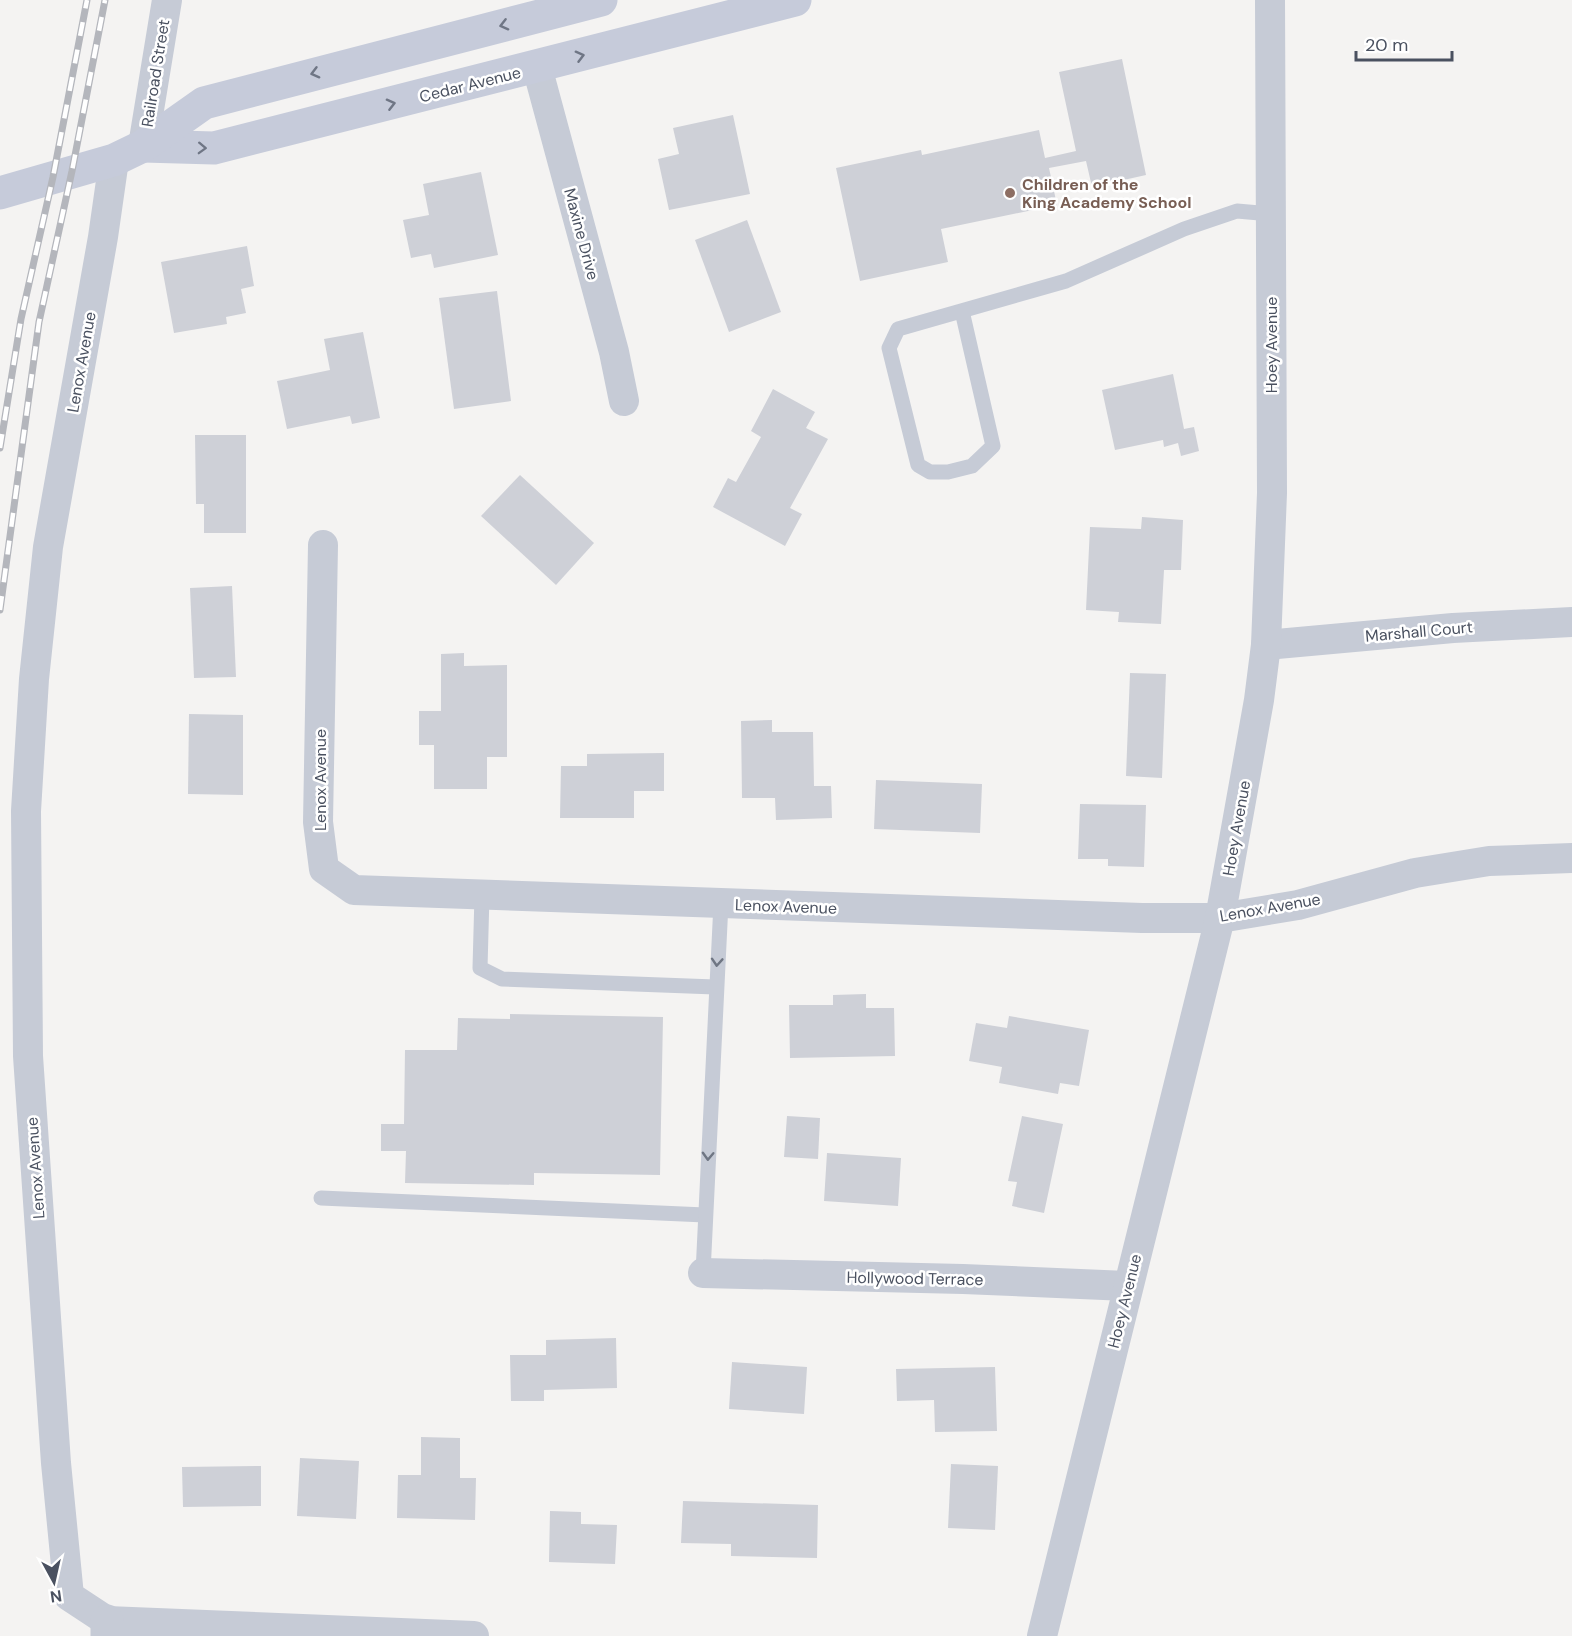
<svg xmlns="http://www.w3.org/2000/svg" width="1572" height="1636" font-family="'DM Sans',sans-serif">
  <style>
    .building { fill: #ced0d7 }
    .lines { fill: none; stroke-linecap: round; stroke-linejoin: round }
    .service { stroke: #c6cbd6; stroke-width: 15 }
    .minor { stroke: #c6cbd6; stroke-width: 30 }
    .tertiary { stroke: #c6cbd6; stroke-width: 33 }
    .secondary { stroke: #c6cbda; stroke-width: 33 }
    .rail-casing { stroke: #b4b6bc; stroke-width: 7 }
    .rail { stroke: #fff; stroke-width: 4.5; stroke-dasharray: 14; stroke-linecap: butt }
    .oneway { stroke: #6f7685 }
    .oneway2 { stroke: #6f7683 }
    .education-dot { fill: #8d6e63; stroke: #fff; stroke-width: 2 }
    .labels { text-anchor: middle; stroke-width: 5; stroke-linejoin: round; paint-order: stroke }
    .street-label { font-size: 16px; fill: #4a5160; stroke: #fff }
    .education-label { font-size: 16px; font-weight: bold; fill: #785e54; stroke: #fff; text-anchor: start }
  </style>
  <rect width="100%" height="100%" fill="#f4f3f2"/>
  <g class="building">
    <polygon points="1122,59 1146,175 1092,187 1086,161 1049,168 1057,205 941,229 948,262 860,281 836,168 921,150 922,155 1039,130 1045,158 1076,151 1059,72"/>
    <polygon points="733,115 750,194 669,210 658,159 679,154 673,128"/>
    <polygon points="481,172 498,255 434,268 431,254 411,258 403,220 429,215 423,184"/>
    <polygon points="747,220 781,312 729,332 695,240"/>
    <polygon points="247,246 254,286 241,289 246,313 226,317 227,324 174,333 161,262"/>
    <polygon points="497,291 511,401 454,409 439,298"/>
    <polygon points="363,332 380,418 352,424 350,416 287,429 277,381 330,370 324,339"/>
    <polygon points="1173,374 1184,429 1194,427 1199,451 1181,456 1178,443 1164,447 1163,440 1115,450 1102,390"/>
    <polygon points="773,389 815,412 806,428 828,439 790,508 802,514 785,546 713,507 728,478 736,482 761,437 751,431"/>
    <polygon points="195,435 246,435 246,533 204,533 204,504 196,504"/>
    <polygon points="520,475 594,543 556,585 481,516"/>
    <polygon points="1142,517 1183,520 1181,570 1164,570 1161,624 1118,622 1119,612 1086,610 1090,527 1141,529"/>
    <polygon points="232,586 236,677 194,678 190,588"/>
    <polygon points="464,653 464,666 507,665 507,757 487,757 487,789 434,789 434,745 419,745 419,711 441,711 441,654"/>
    <polygon points="1130,673 1166,674 1162,778 1126,776"/>
    <polygon points="189,714 243,715 243,795 188,794"/>
    <polygon points="772,720 772,732 813,732 814,786 831,786 832,818 776,820 775,798 742,798 741,721"/>
    <polygon points="664,753 664,791 634,791 634,818 560,818 561,766 587,766 587,754"/>
    <polygon points="876,780 982,784 980,833 874,829"/>
    <polygon points="1080,804 1146,805 1144,867 1108,866 1108,859 1078,859"/>
    <polygon points="866,994 866,1008 894,1008 895,1056 790,1058 789,1005 833,1005 833,995"/>
    <polygon points="510,1014 663,1017 660,1175 534,1173 534,1185 405,1183 406,1151 381,1151 381,1124 404,1124 405,1050 457,1050 458,1018 510,1019"/>
    <polygon points="1009,1016 1089,1030 1079,1086 1060,1083 1058,1094 999,1083 1002,1067 969,1061 976,1023 1007,1028"/>
    <polygon points="787,1116 820,1118 818,1159 784,1157"/>
    <polygon points="1022,1116 1063,1124 1044,1213 1012,1206 1017,1182 1008,1181"/>
    <polygon points="827,1153 901,1158 898,1206 824,1201"/>
    <polygon points="616,1338 617,1388 544,1390 544,1401 511,1401 510,1355 546,1355 546,1340"/>
    <polygon points="732,1362 807,1367 804,1414 729,1409"/>
    <polygon points="995,1367 997,1431 935,1432 934,1400 897,1401 896,1369"/>
    <polygon points="421,1437 460,1438 460,1478 476,1478 475,1520 397,1518 398,1475 421,1475"/>
    <polygon points="300,1458 359,1461 356,1519 297,1516"/>
    <polygon points="951,1464 998,1466 995,1530 948,1528"/>
    <polygon points="261,1466 261,1506 183,1507 182,1467"/>
    <polygon points="683,1501 818,1505 817,1558 731,1556 731,1544 681,1543"/>
    <polygon points="550,1511 581,1512 581,1524 617,1525 615,1564 549,1562"/>
  </g>
  <g class="lines">
    <g class="service">
      <polyline points="962,311 993,446 972,466 948,472 930,472 918,465 889,348 898,329 1066,281 1184,229 1237,211 1271,214"/>
      <polyline points="482,895 480,968 502,979 715,987"/>
      <polyline points="321,1198 705,1215"/>
      <polyline points="703,1273 721,903"/>
    </g>
    <g class="minor">
      <polyline points="537,67 614,352 624,401"/>
      <polyline points="143,146 167,0"/>
      <polyline points="114,160 103,237 48,547 34,679 26,811 28,1056 56,1463 69,1596 107,1621 474,1636"/>
      <polyline points="323,545 318,822 324,869 354,890 1142,918 1220,918 1298,905 1415,873 1489,861 1572,858"/>
      <polyline points="1266,645 1453,628 1572,622"/>
      <polyline points="703,1273 963,1279 1127,1286"/>
      <polyline points="1042,1636 1220,918 1259,700 1266,645 1272,493 1270,0"/>
    </g>
    <polyline class="tertiary" points="107,1621 107,1636"/>
    <g class="secondary">
      <polyline points="143,146 214,148 795,0"/>
      <polyline points="0,193 114,160 143,146 204,103 601,0"/>
    </g>
    <defs>
      <g id="rail">
        <polyline points="0,448 21,319 53,177 87,0"/>
        <polyline points="0,610 39,322 72,171 105,0"/>
      </g>
    </defs>
    <use href="#rail" class="rail-casing"/>
    <use href="#rail" class="rail"/>
  </g>
  <defs><path id="oneway-chevron" d="M-2-3.5L2.5 0L-2 3.5" fill="none" stroke-width="1.6" stroke-linecap="round" stroke-linejoin="round" transform="scale(1.5)"/></defs>
  <g class="oneway">
    <use href="#oneway-chevron" transform="translate(504 25) rotate(166)"/>
    <use href="#oneway-chevron" transform="translate(580 56) rotate(-15)"/>
    <use href="#oneway-chevron" transform="translate(315 73) rotate(165)"/>
    <use href="#oneway-chevron" transform="translate(391 104) rotate(-14)"/>
    <use href="#oneway-chevron" transform="translate(202 148) rotate(2)"/>
  </g>
  <g class="oneway2">
    <use href="#oneway-chevron" transform="translate(717 962) rotate(94)"/>
    <use href="#oneway-chevron" transform="translate(708 1156) rotate(92)"/>
  </g>
  <circle class="education-dot" cx="1010" cy="193" r="6"/>
  <g class="labels">
    <g class="street-label">
      <text transform="translate(155 73) rotate(-81)" y="6">Railroad Street</text>
      <text transform="translate(470 84) rotate(-14)" y="6">Cedar Avenue</text>
      <text transform="translate(582 234) rotate(75)" y="6">Maxine Drive</text>
      <text transform="translate(1271 345) rotate(-90)" y="6">Hoey Avenue</text>
      <text transform="translate(81 362) rotate(-80)" y="6">Lenox Avenue</text>
      <text transform="translate(1419 631) rotate(-5)" y="6">Marshall Court</text>
      <text transform="translate(320 780) rotate(-90)" y="6">Lenox Avenue</text>
      <text transform="translate(1236 828) rotate(-80)" y="6">Hoey Avenue</text>
      <text transform="translate(786 906) rotate(2)" y="6">Lenox Avenue</text>
      <text transform="translate(1270 907) rotate(-10)" y="6">Lenox Avenue</text>
      <text transform="translate(35 1168) rotate(-94)" y="6">Lenox Avenue</text>
      <text transform="translate(915 1278) rotate(1)" y="6">Hollywood Terrace</text>
      <text transform="translate(1124 1301) rotate(-76)" y="6">Hoey Avenue</text>
    </g>
    <g class="education-label">
      <text x="1022" y="190">Children of the<tspan x="1022" dy="18">King Academy School</tspan></text>
    </g>
  </g>
  <g transform="translate(54 1582) rotate(172)" stroke="#ffffff" stroke-width="4.5" paint-order="stroke">
  <path d="M0-4.5L10 22L0 15L-10 22Z" fill="#4a5160"/>
  <text y="-9" font-size="16" font-weight="bold" text-anchor="middle" fill="#4a5160">N</text>
  </g>
  <path d="M1356 51v9h96v-9" fill="none" stroke="#4a5160" stroke-width="3"/>
  <text x="1365" y="51" font-size="18" fill="#4a5160" stroke="#ffffff" stroke-width="4.5" paint-order="stroke">20 m</text>
</svg>
